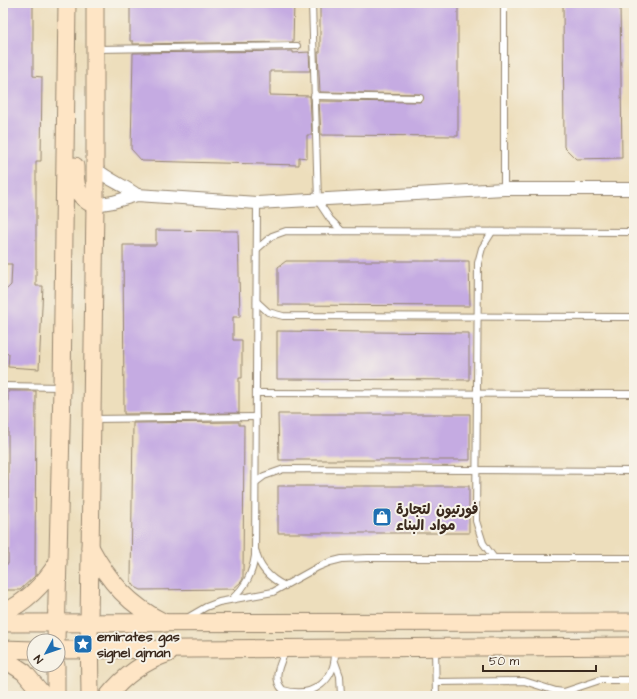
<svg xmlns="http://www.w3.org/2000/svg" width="637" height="699" font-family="'Architects Daughter','Playpen Sans Arabic',sans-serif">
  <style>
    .building { fill: #c5abe2 }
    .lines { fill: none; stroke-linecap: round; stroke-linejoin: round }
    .service-casing { stroke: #94846d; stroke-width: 8 }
    .minor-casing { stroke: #94846d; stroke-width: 14 }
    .secondary-casing { stroke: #94846d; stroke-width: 19 }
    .service { stroke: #fff; stroke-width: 6 }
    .minor { stroke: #fff; stroke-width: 12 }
    .secondary { stroke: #fee5c5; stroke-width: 17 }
    .labels { text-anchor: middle; stroke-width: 4; stroke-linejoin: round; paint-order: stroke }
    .poi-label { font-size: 14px; font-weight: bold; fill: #3b2a1e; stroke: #f7f3e8; text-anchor: start }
  </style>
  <rect width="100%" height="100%" fill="#f7f3e8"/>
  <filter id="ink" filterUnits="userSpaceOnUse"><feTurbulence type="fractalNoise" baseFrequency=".025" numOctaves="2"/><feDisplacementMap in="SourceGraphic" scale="8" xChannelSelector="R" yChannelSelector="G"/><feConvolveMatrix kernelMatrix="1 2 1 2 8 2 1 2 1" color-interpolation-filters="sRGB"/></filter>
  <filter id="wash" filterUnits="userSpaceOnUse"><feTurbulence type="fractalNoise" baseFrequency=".012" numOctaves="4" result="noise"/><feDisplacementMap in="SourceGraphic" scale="16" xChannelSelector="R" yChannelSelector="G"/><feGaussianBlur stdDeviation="0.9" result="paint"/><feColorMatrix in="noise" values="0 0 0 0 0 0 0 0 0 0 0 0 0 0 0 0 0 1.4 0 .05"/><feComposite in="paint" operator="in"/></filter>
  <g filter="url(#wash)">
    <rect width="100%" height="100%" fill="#eddebc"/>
    <g id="blocks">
      <g class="building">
        <polygon points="3,3 33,3 33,76 42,77 41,161 36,161 36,286 43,286 39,369 8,367 9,354 3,353 3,293 11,285 12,264 3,264"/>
        <polygon points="130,3 294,3 293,42 133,44 133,41 130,41"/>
        <polygon points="320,3 458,3 458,136 321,135 319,101 420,102 424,98 420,94 320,92 318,52 320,52"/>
        <polygon points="563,3 620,3 622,158 576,159 564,147"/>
        <polygon points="293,51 293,53 309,52 310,71 270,71 270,95 310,96 312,135 307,135 307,158 299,157 299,165 142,161 131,149 133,53"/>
        <polygon points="156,230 238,231 240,317 233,317 233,340 242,340 242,378 239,378 239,413 124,414 123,245 156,245"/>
        <polygon points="286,261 469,261 470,306 278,305 278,267"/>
        <polygon points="277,331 469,333 469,380 277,379"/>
        <polygon points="8,391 36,391 35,576 20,590 3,590 3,564 8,564"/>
        <polygon points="278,414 470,414 470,460 279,460"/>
        <polygon points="239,422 239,425 244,425 243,579 241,582 233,589 141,590 135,587 131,581 133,423"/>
        <rect x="278" y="486" width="191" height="47"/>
      </g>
    </g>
  </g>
  <g filter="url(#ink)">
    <use href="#blocks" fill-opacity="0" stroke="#94846d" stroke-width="1"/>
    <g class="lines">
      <defs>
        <g id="service">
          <polyline points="312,3 318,201 330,219 342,231"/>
          <polyline points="504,3 504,189"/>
          <polyline points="97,49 297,46"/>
          <polyline points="314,96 420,98"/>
          <polyline points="492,232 482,248 478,263 476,521 483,543 494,558"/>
          <polyline points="257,249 272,236 286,231 634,232"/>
          <polyline points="257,302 268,312 283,316 634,317"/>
          <polyline points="3,386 61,387"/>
          <polyline points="257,393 634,394"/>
          <polyline points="93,419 256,417"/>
          <polyline points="256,482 264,476 284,469 634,471"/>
          <path d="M256,552C259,568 271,579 285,586"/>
          <path d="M233,598C246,586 252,574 255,556L257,203"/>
          <polyline points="187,618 206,607 219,602 273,592 318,567 330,562 342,559 368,558 634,558"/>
          <path d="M286,649C281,663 271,678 283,690C314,699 336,680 335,650"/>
          <polyline points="435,649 436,696"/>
          <polyline points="335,662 340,676 341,696"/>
          <polyline points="436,682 524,681 556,691 564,692 600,680 634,680"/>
        </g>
        <g id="minor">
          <path d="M95,168C108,180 124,185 137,195"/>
          <polyline points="95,205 113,202 137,195 257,203 504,189 634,189"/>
        </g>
        <g id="secondary">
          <path d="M75,166C75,184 76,198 95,205"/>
          <path d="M90,547C108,581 130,606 165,623"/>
          <path d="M3,613C27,602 44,584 58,562"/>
          <polyline points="3,623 634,622"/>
          <polyline points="56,641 62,387 67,3"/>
          <polyline points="3,649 34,650"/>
          <polyline points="58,650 634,646"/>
          <polyline points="3,658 24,672 44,696"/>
          <polyline points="56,696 56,665"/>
          <polyline points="90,696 89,623 95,205 95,3"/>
          <path d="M108,696C124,676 145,661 169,653"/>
        </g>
      </defs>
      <use href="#service" class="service-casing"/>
      <use href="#minor" class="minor-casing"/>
      <use href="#secondary" class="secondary-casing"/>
      <use href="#service" class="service"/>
      <use href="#minor" class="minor"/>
      <use href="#secondary" class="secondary"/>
    </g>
  </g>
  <defs>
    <symbol id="shop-square" viewBox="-11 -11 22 22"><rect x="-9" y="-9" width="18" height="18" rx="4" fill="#1f6fb2" stroke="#f7f3e8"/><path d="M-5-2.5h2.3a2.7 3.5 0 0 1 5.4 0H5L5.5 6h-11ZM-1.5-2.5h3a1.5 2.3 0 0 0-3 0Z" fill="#fff"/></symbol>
    <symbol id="sight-square" viewBox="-11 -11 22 22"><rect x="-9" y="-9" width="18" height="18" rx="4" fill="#1f6fb2" stroke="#f7f3e8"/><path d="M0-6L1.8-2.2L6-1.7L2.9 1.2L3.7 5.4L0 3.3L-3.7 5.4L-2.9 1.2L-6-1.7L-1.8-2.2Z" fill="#fff"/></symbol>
  </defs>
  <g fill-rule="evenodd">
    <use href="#shop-square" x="371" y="506" width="22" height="22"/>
    <use href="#sight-square" x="72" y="633" width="22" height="22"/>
  </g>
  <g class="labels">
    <g class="poi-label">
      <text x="396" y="514">فورتيون لتجارة<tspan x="396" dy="16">مواد البناء</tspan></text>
      <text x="97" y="641">emirates gas<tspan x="97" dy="16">signel ajman</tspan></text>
    </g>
  </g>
  <rect width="637" height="699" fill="none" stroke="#f7f3e8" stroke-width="16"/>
  <g transform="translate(46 653) rotate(230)"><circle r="19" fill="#f7f3e8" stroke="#aca397"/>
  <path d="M0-3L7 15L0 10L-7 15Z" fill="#1f6fb2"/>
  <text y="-6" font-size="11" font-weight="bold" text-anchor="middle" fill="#3b2a1e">N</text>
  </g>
  <path d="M483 665v6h113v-6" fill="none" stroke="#3b2a1e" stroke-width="2"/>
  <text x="489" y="665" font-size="12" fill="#3b2a1e" stroke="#f7f3e8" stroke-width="3" paint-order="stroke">50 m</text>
</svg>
